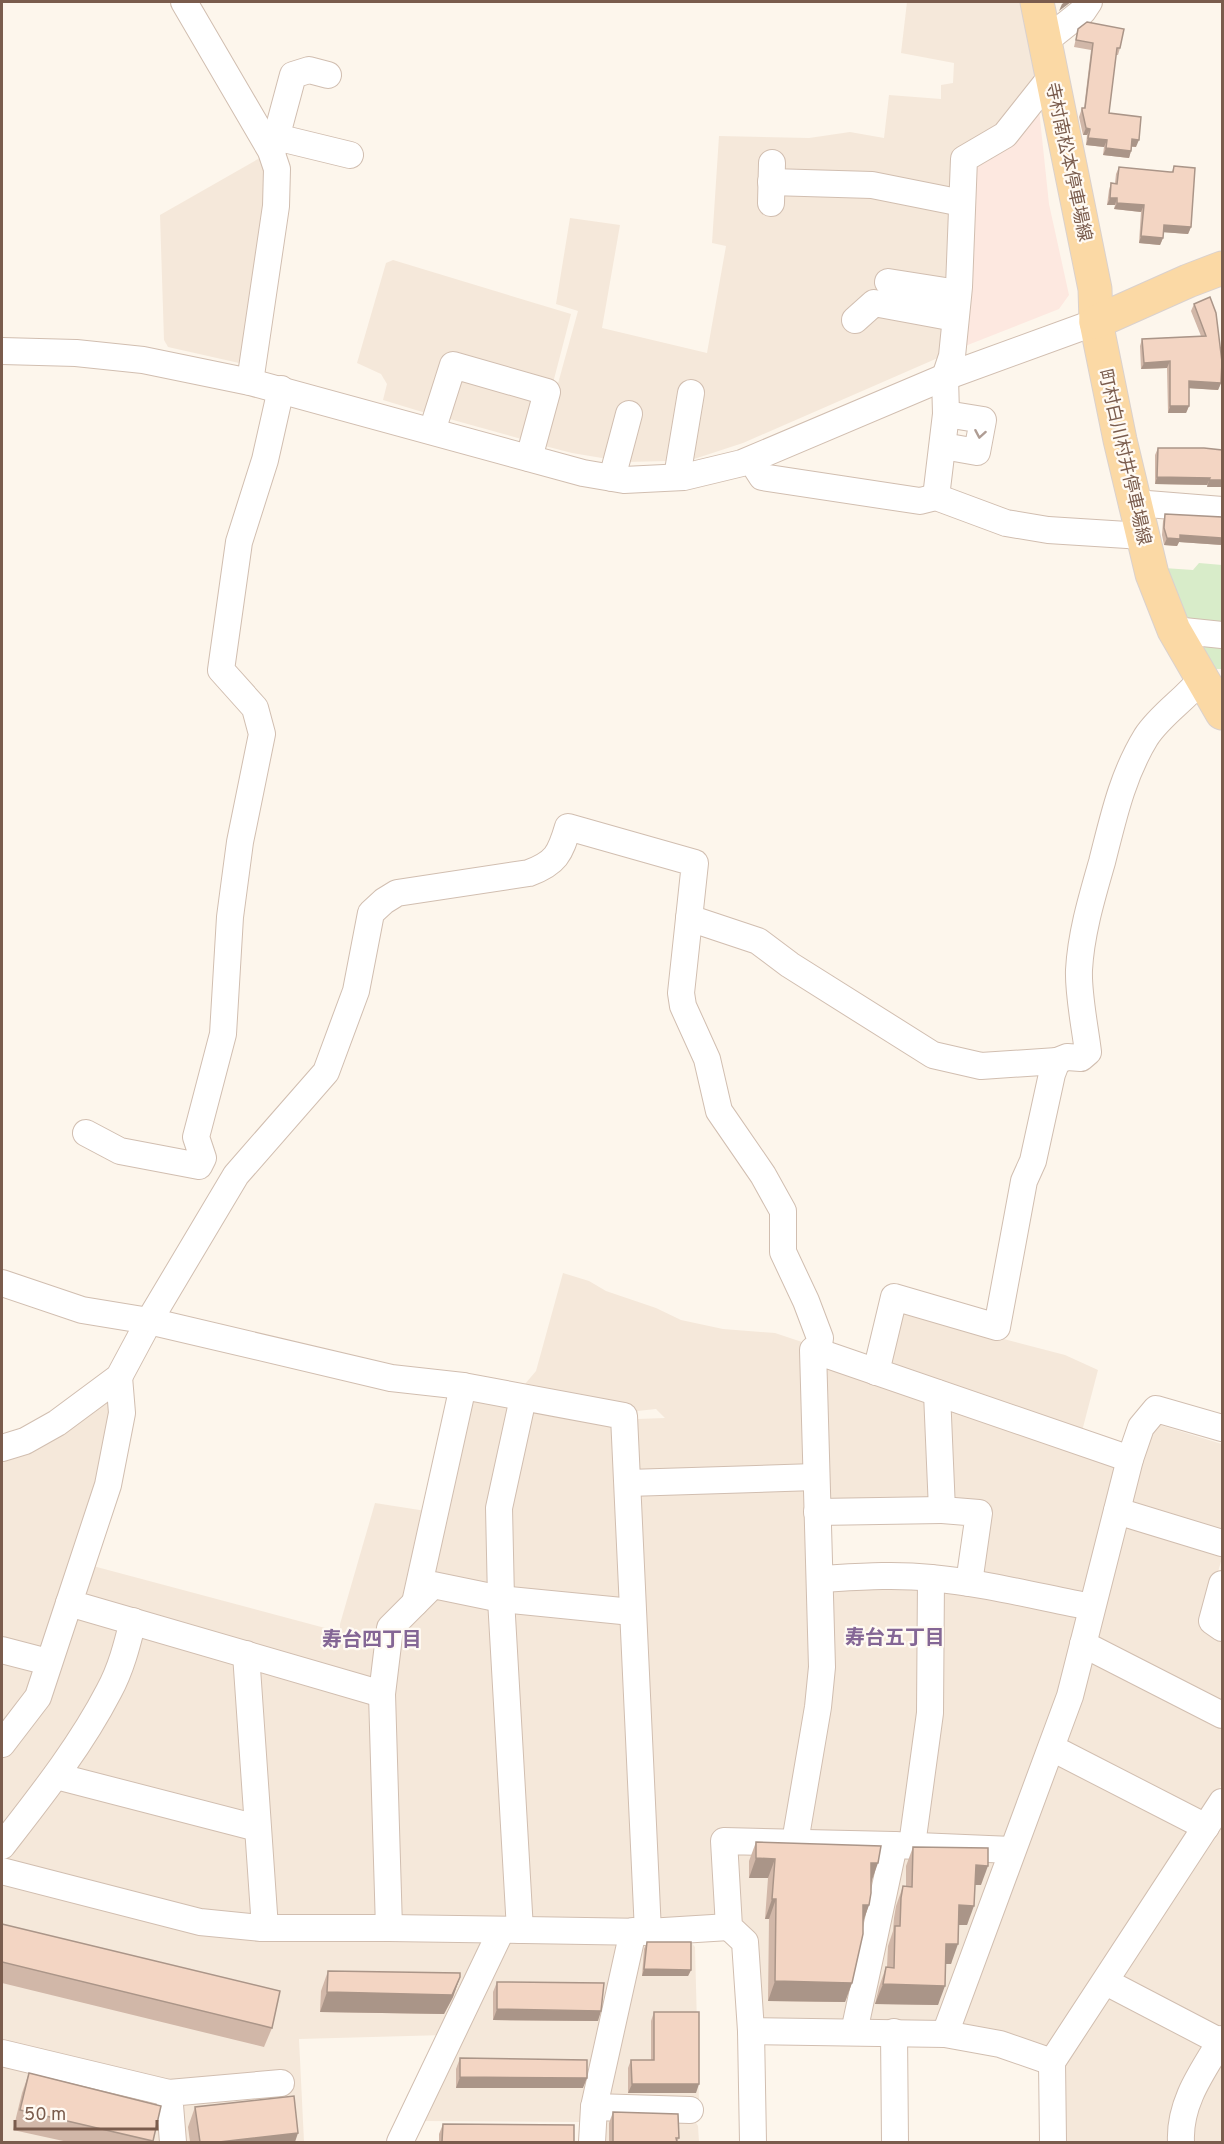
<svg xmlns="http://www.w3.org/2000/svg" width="1224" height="2144" font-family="Overpass,'Noto Sans JP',sans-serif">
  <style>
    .residential { fill: #f5e8da }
    .commercial { fill: #fde8e0 }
    .green { fill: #d8ecc9 }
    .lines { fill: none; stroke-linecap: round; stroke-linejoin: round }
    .minor-casing { stroke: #d1beb0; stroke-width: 28 }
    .major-casing { stroke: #dad1cd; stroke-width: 35 }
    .minor { stroke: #fff; stroke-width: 26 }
    .major { stroke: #fbd9a5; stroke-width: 33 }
    .wall { fill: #d1b7a8 }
    .shaded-wall { fill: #aa9588 }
    .building { fill: #f3d5c3; stroke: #aa9588; stroke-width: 1.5 }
    .oneway { stroke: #af9d94 }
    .labels { text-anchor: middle; stroke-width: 4.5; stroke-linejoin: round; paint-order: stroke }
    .street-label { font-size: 18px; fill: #7a5c4d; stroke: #fffaf3 }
    .neighbourhood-label { font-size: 20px; font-weight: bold; fill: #846695; stroke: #fffaf3 }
  </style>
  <rect width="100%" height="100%" fill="#fdf6ec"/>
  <g class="residential">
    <polygon points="907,2 1026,2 1041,77 952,192 784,191 869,193 950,210 954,290 875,306 951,321 947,354 743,443 691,460 673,454 667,461 626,462 572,453 541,445 578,311 556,304 570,218 620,225 602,328 707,353 726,246 712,243 719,136 809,138 850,132 884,138 889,95 941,99 941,85 953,83 954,63 901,53"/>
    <polygon points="265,155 271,172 248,365 168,347 164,340 160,215"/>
    <polygon points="393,260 571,314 553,383 448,353 429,414 383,400 387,384 381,374 357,363 386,263"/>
    <polygon points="455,378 532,393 536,404 525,440 446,418"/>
    <polygon points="563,1273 589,1281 606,1291 656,1308 681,1320 723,1329 775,1333 805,1343 807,1467 638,1475 630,1428 637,1419 665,1418 656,1409 628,1412 520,1390 536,1371"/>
    <polygon points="895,1307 1000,1338 1065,1355 1098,1370 1081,1435 883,1365"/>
    <polygon points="826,1360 932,1397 935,1500 829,1505"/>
    <polygon points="465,1393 509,1399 488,1588 428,1577"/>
    <polygon points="111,1395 112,1442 46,1651 2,1643 2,1454"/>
    <polygon points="948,1403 1118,1461 1090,1589 1081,1596 982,1579 989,1513 951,1503"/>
    <polygon points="536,1404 615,1420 620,1604 517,1594 508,1586 505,1510 526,1411"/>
    <polygon points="1150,1422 1222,1444 1222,1535 1126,1502"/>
    <polygon points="802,1484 809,1491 815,1638 790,1831 721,1833 719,1911 714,1921 654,1919 635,1496 642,1487"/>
    <polygon points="375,1503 426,1511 409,1595 376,1678 368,1683 82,1600 93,1566 340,1632 340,1624"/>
    <polygon points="1128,1522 1218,1549 1222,1558 1203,1624 1222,1637 1222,1703 1096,1639 1120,1526"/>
    <polygon points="924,1582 923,1713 906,1835 810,1837 805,1828 826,1592 837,1584"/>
    <polygon points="943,1586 1080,1617 1061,1693 1008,1838 921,1838"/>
    <polygon points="430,1598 491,1603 508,1923 395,1915 395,1633"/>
    <polygon points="70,1612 121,1626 97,1697 2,1839 2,1753"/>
    <polygon points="509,1612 621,1618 640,1918 634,1924 527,1917"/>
    <polygon points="136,1634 237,1658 250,1811 243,1818 72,1775"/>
    <polygon points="2,1657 39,1668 32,1694 2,1732"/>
    <polygon points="1098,1660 1222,1724 1222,1784 1206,1810 1196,1812 1063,1742 1087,1663"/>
    <polygon points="261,1665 371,1696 383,1915 276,1919 254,1673"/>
    <polygon points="1064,1761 1189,1823 1190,1835 1055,2044 1042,2049 956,2024 1055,1764"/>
    <polygon points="54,1788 248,1833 257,1914 227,1917 5,1865 3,1856"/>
    <polygon points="1222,1817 1222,2029 1120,1977"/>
    <polygon points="736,1847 881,1851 853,2023 767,2021 757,2016 733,1913"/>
    <polygon points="899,1854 992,1857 997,1863 939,2020 933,2025 863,2023"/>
    <polygon points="2,1881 235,1937 485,1938 445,2035 299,2039 304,2142 2,2142"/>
    <polygon points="517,1938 621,1941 580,2122 420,2121 500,1948"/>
    <polygon points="688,1939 695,1947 699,2102 605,2097 643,1940"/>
    <polygon points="1116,1996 1207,2041 1173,2142 1062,2142 1062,2079 1068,2056 1104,2000"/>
    <polygon points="1222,2055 1222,2142 1188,2142 1188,2124"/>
    <polygon points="599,2117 694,2120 698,2126 699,2142 597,2142"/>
  </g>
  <polygon class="commercial" points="1038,100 1049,204 1069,295 1059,309 955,350 967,173"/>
  <g class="green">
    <polygon points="1199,563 1222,565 1222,631 1184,626 1164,568 1193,570"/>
    <polygon points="1191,637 1222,641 1222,669 1212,669"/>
  </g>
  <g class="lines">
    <defs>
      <g id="minor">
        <polyline points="184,2 271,151 277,169 276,206 250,382"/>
        <polyline points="1044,42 1083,11 1089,2"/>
        <polyline points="276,137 350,155"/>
        <polyline points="272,153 293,75 309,70 328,75"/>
        <polyline points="771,182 872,185 962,203"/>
        <polyline points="771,203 772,163"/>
        <polyline points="888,282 958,293"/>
        <polyline points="855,320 874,303 955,318"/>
        <polyline points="2,351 76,353 143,360 250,382 583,473 624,480 684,477 742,463 945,377 1096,322"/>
        <polyline points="432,431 453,365 547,392 529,458"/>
        <polyline points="943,446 977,452 983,420 946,414"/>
        <polyline points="751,460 762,477 920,501 936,497 1006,523 1048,530 1143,536"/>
        <polyline points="677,477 691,393"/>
        <polyline points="612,478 629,414"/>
        <polyline points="936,497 946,414 945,377 952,356 959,287 964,159 1005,135 1051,77"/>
        <polyline points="1135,503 1222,510"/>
        <polyline points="1174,630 1222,635"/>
        <polyline points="689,918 758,941 790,965 933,1055 981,1066 1057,1061"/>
        <polyline points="86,1133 120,1151 199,1166 203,1158 196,1137 223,1034 230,917 240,842 262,734 255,708 221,670 239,542 265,460 281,389"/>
        <polyline points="2,1283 82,1310 149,1321 391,1378 463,1386 624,1416 648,1932"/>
        <path d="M876,1372L894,1297L997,1327L1024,1181L1033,1161L1052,1074L1057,1061L1067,1057L1081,1058L1088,1052C1085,1027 1078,994 1079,970C1081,933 1092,897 1102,862C1113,819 1122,776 1146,737C1161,714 1185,700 1202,678"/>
        <polyline points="119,1377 122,1413 108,1485 69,1603 382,1694"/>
        <polyline points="937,1393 942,1510 979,1513 969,1583"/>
        <path d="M2,1448L25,1441L57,1423L119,1377L149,1321L236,1175L326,1072L356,991L371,913L384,901L397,893L529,873C556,863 560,854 568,827L695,863L681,993L683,1006L707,1059L719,1111L763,1175L783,1211V1252L806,1301L820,1338L818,1352"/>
        <polyline points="628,1483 815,1477"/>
        <polyline points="1117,1511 1222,1543"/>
        <polyline points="817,1512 942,1510"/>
        <path d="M820,1579C857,1577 894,1574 931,1578C985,1583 1039,1597 1091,1607"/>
        <polyline points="1222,1584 1212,1621 1222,1628"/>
        <polyline points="415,1603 463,1386"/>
        <polyline points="1083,1644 1222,1715"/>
        <polyline points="2,1650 48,1662"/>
        <polyline points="246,1654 265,1928"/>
        <polyline points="2,1744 38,1697 69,1603"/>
        <polyline points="1052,1748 1206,1827"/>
        <polyline points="56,1776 257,1828"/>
        <polyline points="795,1842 818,1707 822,1667 813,1350 1130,1459"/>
        <polyline points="912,1845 930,1713 931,1578"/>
        <path d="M2,1846C40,1797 80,1747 109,1691C121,1669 127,1645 133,1621"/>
        <polyline points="2,1871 200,1922 261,1928 389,1928 648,1932 729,1927"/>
        <polyline points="389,1928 382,1694 390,1628 433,1585 501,1599 632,1612"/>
        <polyline points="520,1930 501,1599 499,1508 523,1398"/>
        <polyline points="1106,1982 1221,2042"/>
        <polyline points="751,2031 945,2034 1000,2044 1052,2062"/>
        <polyline points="854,2032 894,1845"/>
        <polyline points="894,2032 895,2142"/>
        <polyline points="945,2034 1070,1696 1130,1459 1141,1427 1156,1409 1222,1428"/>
        <polyline points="2,2053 169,2093"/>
        <polyline points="594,2107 690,2110"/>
        <polyline points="173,2142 169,2093 281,2083"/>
        <polyline points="400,2142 501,1931"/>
        <polyline points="592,2142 594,2107 633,1931"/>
        <polyline points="753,2142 751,2031 745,1942 729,1927 724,1841 894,1845 1012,1850"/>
        <polyline points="1053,2142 1052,2062 1222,1802"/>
        <path d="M1181,2142C1179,2103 1202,2072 1222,2039"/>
      </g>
      <g id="major">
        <polyline points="1037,2 1095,289 1096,322 1120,440 1152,574 1174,630 1222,713"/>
        <polyline points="1096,322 1188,281 1222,268"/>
      </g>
    </defs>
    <use href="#minor" class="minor-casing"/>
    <use href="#major" class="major-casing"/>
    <use href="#minor" class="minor"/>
    <use href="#major" class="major"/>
  </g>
  <g class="wall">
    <polygon points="1078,29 1120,48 1118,55 1116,55 1109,113 1136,147 1132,147 1129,158 1103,155 1104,147 1086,145 1087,135 1083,135 1079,117 1082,108 1084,108 1091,50 1074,47"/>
    <polygon points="1174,166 1191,227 1188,234 1163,232 1163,238 1160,245 1139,243 1141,212 1114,209 1115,205 1107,205 1109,190 1111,183 1115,183 1116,174 1119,167 1170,172 1172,172"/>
    <polygon points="1210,297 1221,383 1218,390 1189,388 1189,406 1186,413 1168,413 1167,368 1141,369 1140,346 1142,339 1201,336 1191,311 1194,304"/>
    <polygon points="1158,448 1222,450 1207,487 1207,485 1155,484 1155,455"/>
    <polygon points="1165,514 1222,545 1179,542 1177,546 1164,545 1162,535 1163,521"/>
    <polygon points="756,1842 871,1881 869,1905 863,1921 852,1983 845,2002 768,2001 769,1919 765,1919 768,1878 749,1878 749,1861"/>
    <polygon points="913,1847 981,1885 975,1885 967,1925 958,1925 951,1964 946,1964 938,2005 875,2004 879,1987 886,1967 887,1967 888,1946 893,1931 894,1918 896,1906 903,1886 906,1886 906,1866"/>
    <polygon points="2,1924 272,2028 264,2047 2,1983"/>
    <polygon points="647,1942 691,1970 688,1976 642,1976 644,1949"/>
    <polygon points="328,1971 460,1977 453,1997 444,2014 320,2012 321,1991"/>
    <polygon points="497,1982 598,2021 493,2020 493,1992"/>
    <polygon points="654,2012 696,2093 628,2093 628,2068 631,2060 651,2060 651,2021"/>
    <polygon points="460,2058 583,2088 456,2088 456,2069"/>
    <polygon points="29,2073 161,2106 152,2142 68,2142 13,2130 22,2093"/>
    <polygon points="195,2107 295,2142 190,2142 188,2127"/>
    <polygon points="613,2112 679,2138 677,2142 609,2142 609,2123"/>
    <polygon points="443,2124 574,2142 439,2142 439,2134"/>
  </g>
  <g class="shaded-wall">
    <polygon points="1065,2 1071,2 1059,11 1062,4"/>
    <polygon points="1086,128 1090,129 1087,135 1083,135"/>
    <polygon points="1088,138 1107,140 1104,147 1086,145"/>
    <polygon points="1132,139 1139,140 1136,147 1130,146"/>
    <polygon points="1106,148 1131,151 1129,158 1103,155"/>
    <polygon points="1110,198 1117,198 1115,205 1107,205"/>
    <polygon points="1117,203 1144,205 1141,212 1114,209"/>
    <polygon points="1164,225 1191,227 1188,234 1161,232"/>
    <polygon points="1141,236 1163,238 1160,245 1139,243"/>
    <polygon points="1170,361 1167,368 1141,369 1144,363"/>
    <polygon points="1189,381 1221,383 1218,390 1186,388"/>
    <polygon points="1170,406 1189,406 1186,413 1168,413"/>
    <polygon points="1157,477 1210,478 1207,485 1155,484"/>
    <polygon points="1209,480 1222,480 1222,487 1207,487"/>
    <polygon points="1180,535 1222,538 1222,545 1179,542 1177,546 1164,545 1167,538"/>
    <polygon points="756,1858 775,1859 768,1878 749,1878"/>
    <polygon points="871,1863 878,1863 871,1883"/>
    <polygon points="976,1865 988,1866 981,1885 969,1885"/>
    <polygon points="772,1899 776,1899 769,1919 765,1919"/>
    <polygon points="863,1905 869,1905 862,1925"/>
    <polygon points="959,1905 974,1906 967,1925 952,1925"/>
    <polygon points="946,1944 958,1944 951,1964 939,1964"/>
    <polygon points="644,1969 691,1970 688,1976 642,1976"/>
    <polygon points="460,1977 453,1997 444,2014 320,2012 327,1992"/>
    <polygon points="775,1981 852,1983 845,2002 768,2001"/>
    <polygon points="883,1984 945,1986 938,2005 875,2004"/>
    <polygon points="497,2009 601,2011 598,2021 493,2020"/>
    <polygon points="460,2077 587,2078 583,2088 456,2088"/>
    <polygon points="632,2084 699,2084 696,2093 628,2093"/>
    <polygon points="298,2133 295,2142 219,2142"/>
  </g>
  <g class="building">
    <polygon points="1087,22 1124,29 1120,48 1117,48 1109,113 1141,117 1139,140 1132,139 1131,151 1106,148 1107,140 1088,138 1090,129 1086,128 1082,110 1082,108 1085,108 1093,43 1076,40 1078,29"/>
    <polygon points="1174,166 1195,168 1191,227 1164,225 1163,238 1141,236 1144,205 1117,203 1117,198 1110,198 1111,183 1117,184 1119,167 1170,172 1173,172"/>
    <polygon points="1210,297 1216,313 1222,362 1221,383 1189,381 1189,406 1170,406 1170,361 1144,363 1142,339 1206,336 1194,304"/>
    <polygon points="1158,448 1204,448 1222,450 1222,480 1209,480 1210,478 1157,477"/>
    <polygon points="1165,514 1222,517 1222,538 1180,535 1180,539 1167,538 1164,528"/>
    <polygon points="756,1842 881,1846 878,1863 871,1863 871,1893 869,1905 863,1905 863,1934 852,1983 775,1981 776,1899 772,1899 775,1859 756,1858"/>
    <polygon points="913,1847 988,1848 988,1866 976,1865 974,1906 959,1905 958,1944 946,1944 945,1986 883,1984 886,1967 894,1968 895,1926 900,1926 901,1898 903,1886 912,1887"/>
    <polygon points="2,1924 280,1991 272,2028 2,1962"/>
    <polygon points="647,1942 691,1942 691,1970 644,1969"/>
    <polygon points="328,1971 460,1973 460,1977 452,1995 327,1992"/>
    <polygon points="497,1982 604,1983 601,2011 497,2009"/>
    <polygon points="654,2012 699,2012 699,2084 632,2084 631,2060 654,2060"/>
    <polygon points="460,2058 587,2060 587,2078 460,2077"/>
    <polygon points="29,2073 161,2106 153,2141 20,2110"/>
    <polygon points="294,2096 298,2133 219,2142 200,2142 195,2107"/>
    <polygon points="613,2112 678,2114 679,2138 676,2138 677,2142 613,2142"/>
    <polygon points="443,2124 574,2125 574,2142 442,2142"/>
  </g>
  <defs><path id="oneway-chevron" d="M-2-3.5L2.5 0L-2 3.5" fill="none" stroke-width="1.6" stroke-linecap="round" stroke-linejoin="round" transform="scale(1.5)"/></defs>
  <use class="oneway" href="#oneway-chevron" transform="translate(980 434) rotate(100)"/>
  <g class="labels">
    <g class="street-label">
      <text transform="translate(1069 162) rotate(78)" y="6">寺村南松本停車場線</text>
      <text transform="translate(1125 457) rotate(77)" y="6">町村白川村井停車場線</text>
    </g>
    <g class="neighbourhood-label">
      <text x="895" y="1644">寿台五丁目</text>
      <text x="372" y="1646">寿台四丁目</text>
    </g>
  </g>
  <rect width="1224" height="2144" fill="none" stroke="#7a5c4d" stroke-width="6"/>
  <path d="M15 2120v9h142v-9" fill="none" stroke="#7a5c4d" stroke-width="3"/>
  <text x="24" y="2120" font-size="18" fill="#7a5c4d" stroke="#fffaf3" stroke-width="4.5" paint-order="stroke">50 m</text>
</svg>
